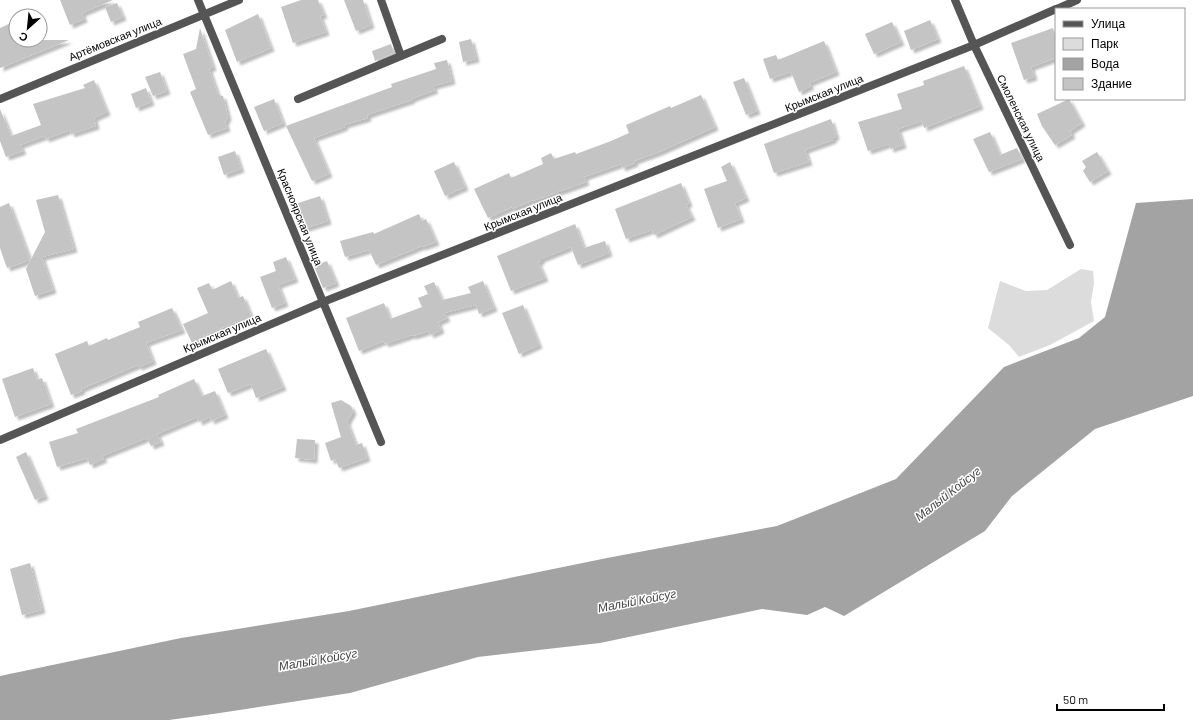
<svg xmlns="http://www.w3.org/2000/svg" width="1193" height="720" font-family="Barlow,sans-serif">
  <style>
    .green { fill: #dcdcdc }
    .water { fill: #a3a3a3 }
    .building { fill: #c4c4c4; filter: url(#shadow) }
    .lines { fill: none; stroke-linecap: round; stroke-linejoin: round }
    .minor { stroke: #555; stroke-width: 8 }
    .labels { text-anchor: middle; stroke-width: 3; stroke-linejoin: round; paint-order: stroke }
    .street-label { font-size: 11px; fill: #000; stroke: #fff }
    .water-label { font-size: 12px; font-style: italic; fill: #444; stroke: #fff }
  </style>
  <defs>
    <filter id="shadow"><feDropShadow dx="3.5" dy="3.5" stdDeviation="1" flood-color="#0004"/></filter>
  </defs>
  <rect width="100%" height="100%" fill="#fff"/>
  <polygon class="green" points="1081,269 1093,271 1094,283 1091,302 1094,321 1050,345 1019,357 1009,345 988,328 1000,281 1026,291 1047,290"/>
  <polygon class="water" points="1193,199 1193,396 1095,429 1012,496 985,531 844,616 825,607 807,615 762,609 600,643 478,657 350,693 213,714 169,720 0,720 0,676 181,638 349,611 607,558 777,526 896,479 1004,367 1079,338 1105,317 1136,203"/>
  <g class="building">
    <polygon points="60,0 113,0 82,13 84,19 70,25"/>
    <polygon points="301,0 318,0 324,15 320,16 326,32 293,43 281,7"/>
    <polygon points="344,0 363,0 371,25 356,31"/>
    <polygon points="117,3 123,17 111,22 105,7"/>
    <polygon points="258,14 271,48 237,62 225,30"/>
    <polygon points="930,20 938,39 911,50 904,31"/>
    <polygon points="13,22 16,31 16,40 69,40 0,68 0,28"/>
    <polygon points="892,22 901,42 874,54 865,34"/>
    <polygon points="200,28 213,67 209,69 218,95 223,96 228,117 225,122 227,128 208,135 190,92 196,89 183,54 196,49"/>
    <polygon points="1053,28 1056,38 1056,58 1031,67 1034,77 1024,80 1011,43"/>
    <polygon points="471,39 476,59 463,62 459,42"/>
    <polygon points="824,41 836,72 809,83 811,86 799,92 791,72 770,79 763,59 776,55 778,60"/>
    <polygon points="391,44 394,53 375,61 372,51"/>
    <polygon points="447,60 452,81 433,86 435,90 411,99 412,100 367,115 368,118 344,125 345,127 314,138 329,174 312,181 286,126 392,87 391,84 436,69 434,63"/>
    <polygon points="964,66 980,106 924,128 922,121 898,129 903,145 890,149 889,144 868,151 858,122 902,109 897,94 924,85 923,81"/>
    <polygon points="160,72 167,91 153,96 145,77"/>
    <polygon points="744,78 757,111 746,115 733,82"/>
    <polygon points="94,80 107,112 94,118 96,126 71,134 70,130 46,139 45,136 20,145 23,151 6,157 0,141 0,109 11,136 41,125 33,104 85,88 83,85"/>
    <polygon points="146,88 151,102 136,108 131,94"/>
    <polygon points="701,95 715,127 659,152 634,161 635,163 622,168 621,164 584,177 586,182 533,201 533,200 512,209 512,207 488,218 474,189 509,173 511,178 543,164 541,158 551,153 554,159 575,152 576,154 611,141 629,133 626,125 670,106 671,108"/>
    <polygon points="274,99 283,123 264,131 254,107"/>
    <polygon points="1069,99 1082,123 1070,131 1072,135 1055,145 1042,126 1037,114"/>
    <polygon points="831,119 836,136 833,138 833,140 805,150 809,162 774,173 764,144"/>
    <polygon points="990,132 1000,155 1017,148 1022,159 989,172 973,139"/>
    <polygon points="235,151 241,169 224,175 218,157"/>
    <polygon points="1097,152 1108,171 1090,182 1083,171 1086,167 1082,161"/>
    <polygon points="454,162 465,187 445,196 434,171"/>
    <polygon points="730,162 746,198 735,203 741,219 718,228 704,189 727,181 721,167"/>
    <polygon points="681,183 689,203 686,205 692,217 654,235 652,230 626,239 615,209"/>
    <polygon points="58,195 74,249 42,257 53,290 35,296 26,269 45,232 36,200"/>
    <polygon points="320,196 328,221 303,229 295,204"/>
    <polygon points="9,203 30,260 7,268 0,248 0,207"/>
    <polygon points="419,214 422,221 426,219 436,242 422,247 422,246 376,265 369,250 345,257 340,241 373,232 374,234"/>
    <polygon points="575,224 584,248 605,241 609,253 578,265 571,247 541,259 541,261 538,262 545,278 511,291 497,256"/>
    <polygon points="286,257 295,279 278,285 285,303 272,308 260,277 276,271 273,262"/>
    <polygon points="327,261 336,283 323,288 314,266"/>
    <polygon points="231,281 238,298 243,296 252,318 239,324 238,321 203,336 204,338 192,343 183,324 208,313 197,288 209,283 212,290"/>
    <polygon points="483,281 494,308 479,314 476,305 444,313 447,318 438,322 441,330 430,335 429,331 413,336 412,335 385,344 384,341 359,351 346,318 384,303 390,319 422,307 418,298 428,294 424,286 434,282 442,300 471,293 468,287"/>
    <polygon points="523,305 539,345 519,354 502,313"/>
    <polygon points="172,308 182,330 146,343 153,361 139,367 138,365 81,389 82,391 71,395 55,354 87,341 89,346 107,338 108,340 140,327 138,322"/>
    <polygon points="266,349 283,387 256,398 251,384 228,393 218,369"/>
    <polygon points="33,368 37,380 42,378 51,404 15,417 2,379"/>
    <polygon points="194,379 202,396 215,391 225,415 211,421 210,417 199,422 197,417 157,434 161,442 151,446 147,438 102,456 104,459 90,465 87,458 57,467 49,442 78,433 76,429 159,397 158,395"/>
    <polygon points="341,400 351,406 353,411 347,422 356,445 362,443 367,458 339,468 335,459 331,461 325,443 341,437 331,403"/>
    <polygon points="297,439 315,440 314,460 295,458"/>
    <polygon points="26,452 45,496 35,500 16,457"/>
    <polygon points="30,563 42,610 22,615 10,569"/>
  </g>
  <g class="lines">
    <g class="minor">
      <polyline points="198,0 381,442"/>
      <polyline points="381,0 401,56 442,39"/>
      <polyline points="955,0 974,45 1070,245"/>
      <polyline points="1057,9 1077,0"/>
      <polyline points="0,99 239,0"/>
      <polyline points="298,99 401,56"/>
      <polyline points="0,440 323,302 974,45 1056,9"/>
    </g>
  </g>
  <g class="labels">
    <g class="street-label">
      <text transform="translate(115 39) rotate(-22)" y="4">Артёмовская улица</text>
      <text transform="translate(824 93) rotate(-22)" y="4">Крымская улица</text>
      <text transform="translate(1021 118) rotate(64)" y="4">Смоленская улица</text>
      <text transform="translate(523 212) rotate(-22)" y="4">Крымская улица</text>
      <text transform="translate(300 217) rotate(68)" y="4">Красноярская улица</text>
      <text transform="translate(222 333) rotate(-23)" y="4">Крымская улица</text>
    </g>
    <g class="water-label">
      <text transform="translate(948 494) rotate(-38)" y="4">Малый Койсуг</text>
      <text transform="translate(637 601) rotate(-11)" y="4">Малый Койсуг</text>
      <text transform="translate(318 660) rotate(-10)" y="4">Малый Койсуг</text>
    </g>
  </g>
  <rect x="1055" y="8" width="130" height="92" fill="#ffffff" stroke="#999999"/>
  <rect x="1063" y="21" width="20" height="6" fill="#555555" stroke="#999999"/>
  <text x="1091" y="28" font-size="12" fill="#000000">Улица</text>
  <rect x="1063" y="38" width="20" height="12" fill="#dcdcdc" stroke="#999999"/>
  <text x="1091" y="48" font-size="12" fill="#000000">Парк</text>
  <rect x="1063" y="58" width="20" height="12" fill="#a3a3a3" stroke="#999999"/>
  <text x="1091" y="68" font-size="12" fill="#000000">Вода</text>
  <rect x="1063" y="78" width="20" height="12" fill="#c4c4c4" stroke="#999999"/>
  <text x="1091" y="88" font-size="12" fill="#000000">Здание</text>
  <g transform="translate(28 28) rotate(207)"><circle r="19" fill="#ffffff" stroke="#999999"/>
  <path d="M0-3L7 15L0 10L-7 15Z" fill="#000000"/>
  <text y="-6" font-size="11" font-weight="bold" text-anchor="middle" fill="#000000">С</text>
  </g>
  <path d="M1057 704v6h107v-6" fill="none" stroke="#000000" stroke-width="2"/>
  <text x="1063" y="704" font-size="12" fill="#000000" stroke="#ffffff" stroke-width="3" paint-order="stroke">50 m</text>
</svg>
